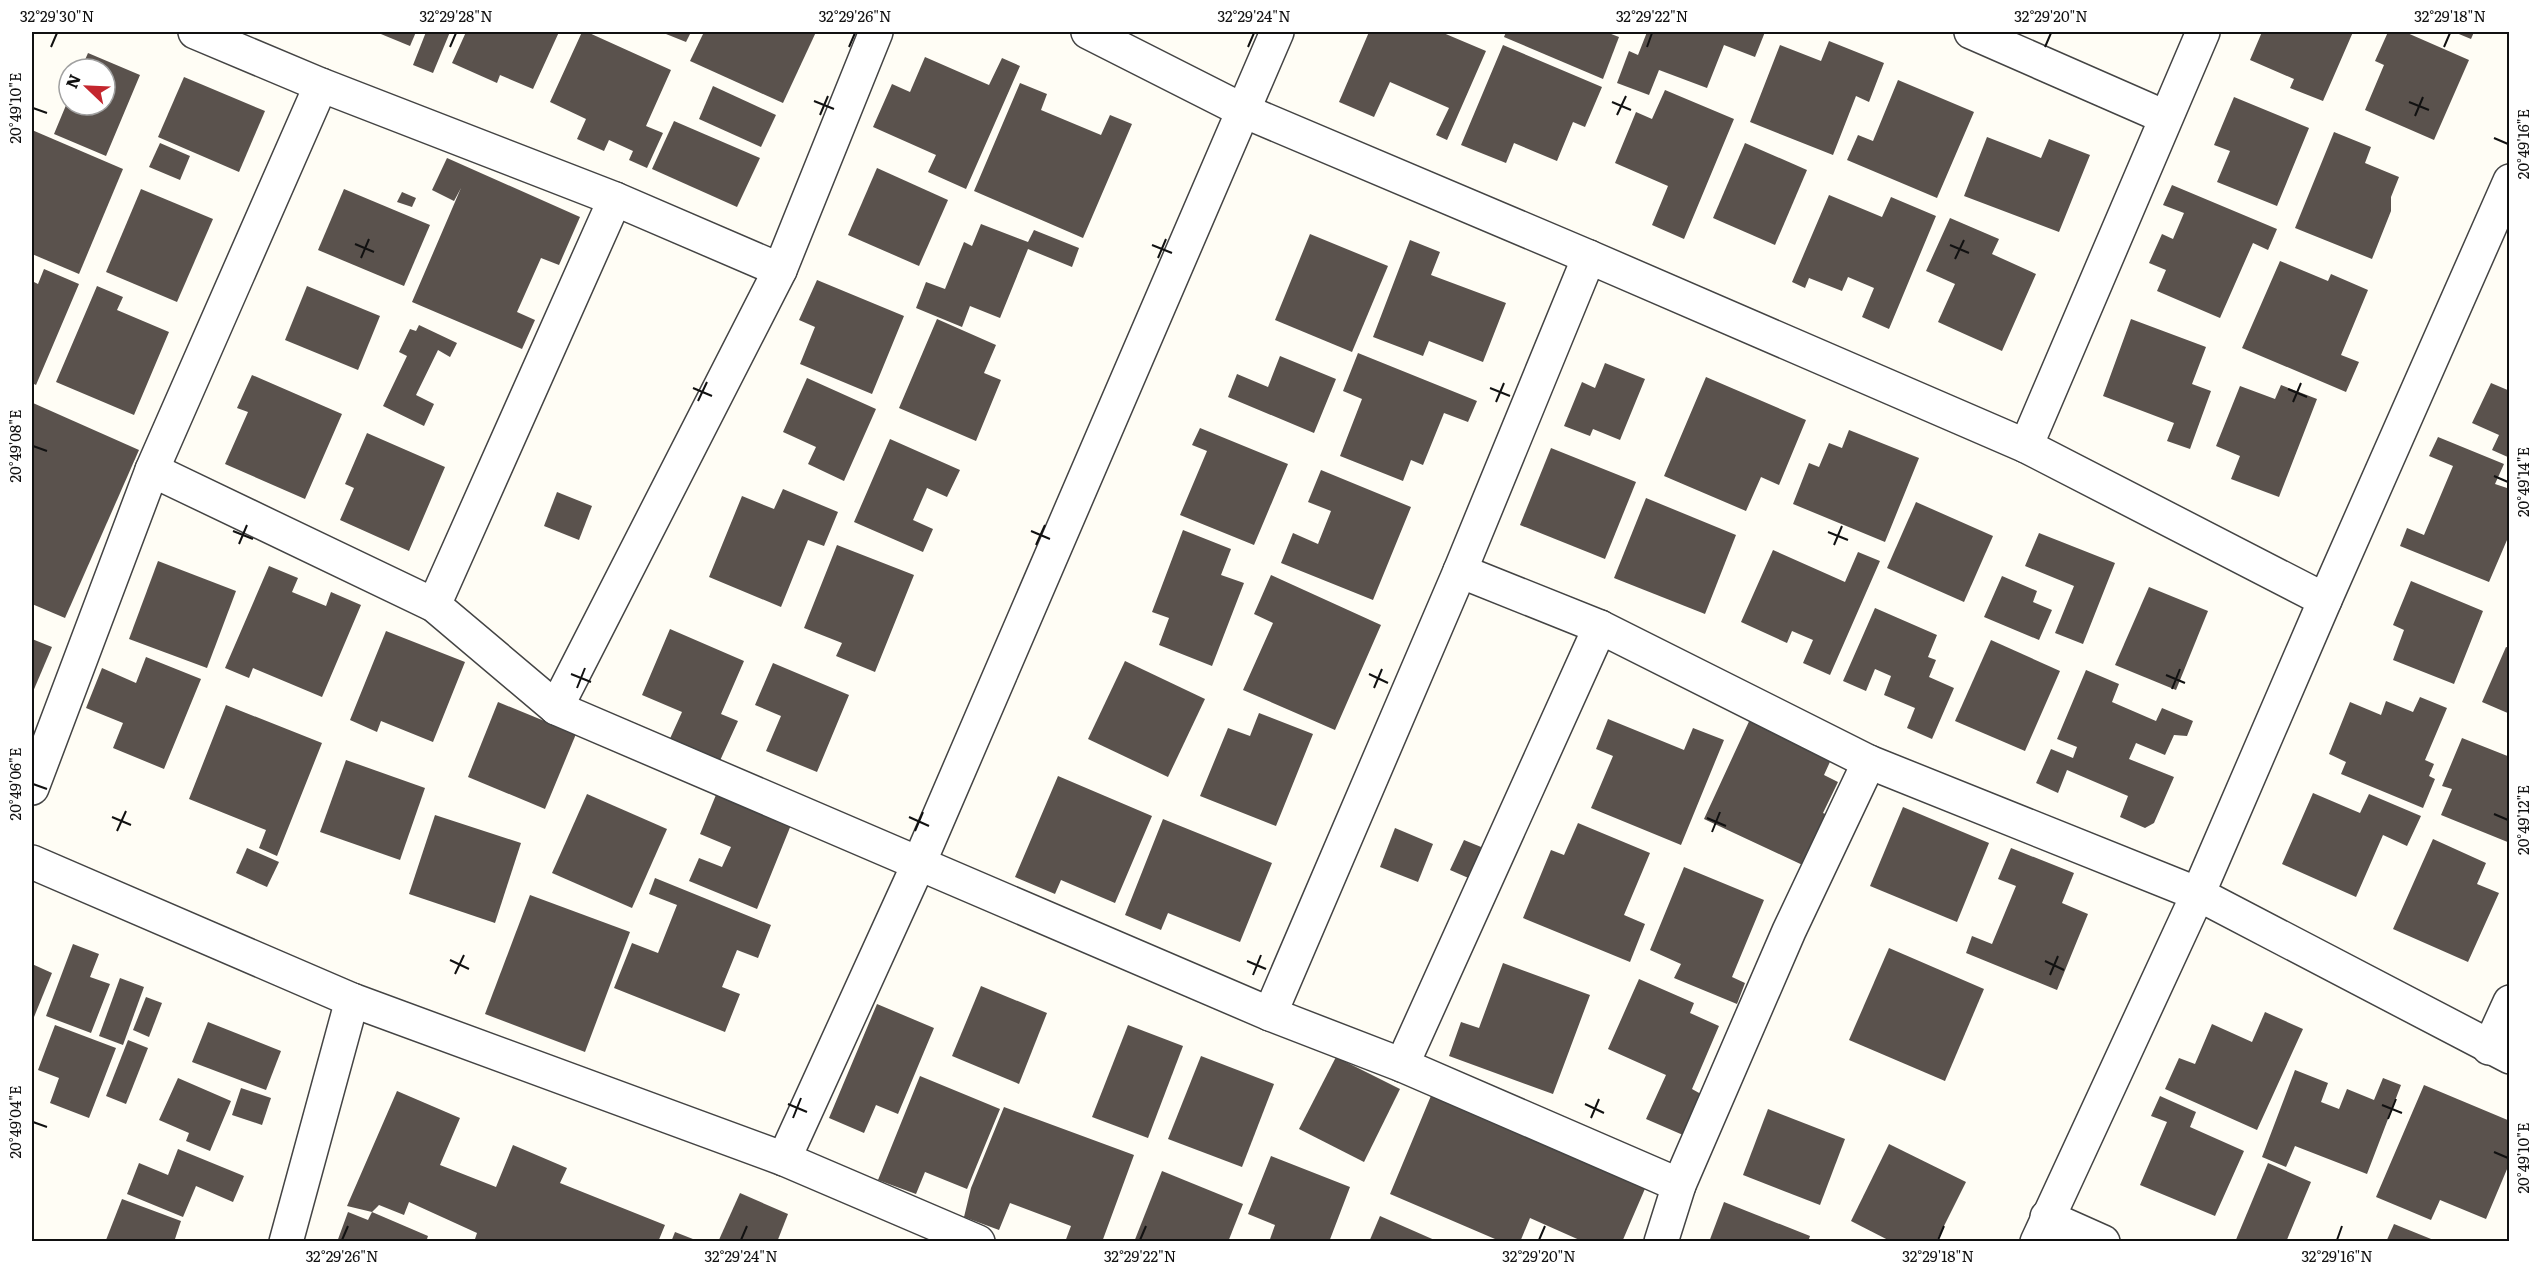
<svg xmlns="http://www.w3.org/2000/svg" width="2541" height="1273" font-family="Literata,serif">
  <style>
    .building { fill: #5a524d }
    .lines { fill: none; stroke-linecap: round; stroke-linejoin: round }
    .minor-casing { stroke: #444; stroke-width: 36 }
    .minor { stroke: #fff; stroke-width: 33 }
    .ticks { fill: none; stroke: #111; stroke-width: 2 }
    .neatline { fill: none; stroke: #111; stroke-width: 2 }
    .ticks-label { font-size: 15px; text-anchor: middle; fill: #111 }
  </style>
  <rect width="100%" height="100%" fill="#fffdf5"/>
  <g class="building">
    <polygon points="376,32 416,32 410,46"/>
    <polygon points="426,32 450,32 433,73 413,65"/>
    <polygon points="466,32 559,32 533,89 500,75 497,83 452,63"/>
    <polygon points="582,32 587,32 671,70 646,126 663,133 647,168 629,160 633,151 609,140 604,151 577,139 586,119 550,102"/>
    <polygon points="661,32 691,32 686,42"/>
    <polygon points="704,32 816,32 783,103 690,61"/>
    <polygon points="1369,32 1441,32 1486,51 1447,140 1436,135 1449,108 1390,82 1374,117 1339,102"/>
    <polygon points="1506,32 1606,32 1619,37 1603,79 1504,37"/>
    <polygon points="1647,32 1765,32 1755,57 1724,45 1707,88 1659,70 1649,95 1617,83 1629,51 1638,55"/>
    <polygon points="2262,32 2353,32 2323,101 2290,88 2294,79 2250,60"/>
    <polygon points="2388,32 2405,32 2469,60 2434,140 2365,110 2384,65 2375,61"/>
    <polygon points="2454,32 2474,32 2471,39"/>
    <polygon points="1829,41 1884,63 1869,102 1856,96 1833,155 1750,122 1780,45 1821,61"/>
    <polygon points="1503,45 1602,87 1585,127 1573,122 1557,161 1514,143 1506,163 1461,145"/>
    <polygon points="88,53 140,75 106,156 54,134 69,98 69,105 105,105 105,69 81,69"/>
    <polygon points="925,57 989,85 1002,58 1020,66 966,189 928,172 936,155 873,127 892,84 910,92"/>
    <polygon points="184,77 265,111 239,172 158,137"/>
    <polygon points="1898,80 1974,112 1937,198 1847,160 1858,135 1873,141"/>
    <polygon points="1020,83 1047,94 1041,110 1101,135 1110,115 1132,124 1083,238 974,191"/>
    <polygon points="713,86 776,115 761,147 699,119"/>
    <polygon points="1665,90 1734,119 1684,239 1652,225 1668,186 1615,163 1636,112 1652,119"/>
    <polygon points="2234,97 2309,128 2277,206 2217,182 2230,151 2214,145"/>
    <polygon points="674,121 760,158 737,207 652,169"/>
    <polygon points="32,130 123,169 79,274 32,254"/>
    <polygon points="2334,132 2371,147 2365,163 2399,177 2391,197 2391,211 2372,259 2295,228"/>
    <polygon points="1987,137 2041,158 2049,139 2090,155 2059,232 1964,196"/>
    <polygon points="160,143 190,156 180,180 149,167"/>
    <polygon points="1745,143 1807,170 1775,245 1713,218"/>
    <polygon points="447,158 580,217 559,265 541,258 517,312 535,320 522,349 412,302 461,188 454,201 432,190"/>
    <polygon points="877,168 948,200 919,266 848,235"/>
    <polygon points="2172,185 2277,229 2268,250 2253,243 2220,318 2157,291 2166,270 2149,263 2162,234 2173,239 2184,213 2163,205"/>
    <polygon points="141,189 213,219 177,302 106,272"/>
    <polygon points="344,189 430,225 404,286 318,250"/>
    <polygon points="402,192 416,198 412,207 397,202"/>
    <polygon points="1829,195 1882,217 1891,197 1936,216 1889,329 1862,317 1874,288 1848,277 1842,291 1809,278 1805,288 1792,282"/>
    <polygon points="1950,218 1999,239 1992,254 2036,274 2002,351 1938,322 1955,284 1926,271"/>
    <polygon points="981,224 1028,242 1034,230 1079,248 1072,267 1028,249 1000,318 970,306 962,327 916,308 926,282 945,289 964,242 972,246"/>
    <polygon points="1310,234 1388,266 1352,352 1275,320"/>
    <polygon points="1410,240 1440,252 1431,275 1506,303 1483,362 1429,341 1423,356 1373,337"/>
    <polygon points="2280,261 2328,281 2331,274 2368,290 2341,355 2359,362 2346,392 2242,348"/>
    <polygon points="44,269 79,284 36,385 32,383 32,281 38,284"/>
    <polygon points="817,280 904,316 872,394 800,364 815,327 799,320"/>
    <polygon points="97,286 123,297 117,310 169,332 134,415 56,382"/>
    <polygon points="307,286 380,316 358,370 285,340"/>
    <polygon points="937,319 996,345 984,373 1001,380 976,441 899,408"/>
    <polygon points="2131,319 2206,347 2192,384 2211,391 2190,449 2167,441 2174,423 2103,396"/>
    <polygon points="419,325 457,343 450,357 438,350 416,395 434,404 424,426 383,406 407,356 399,352 410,329 416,331"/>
    <polygon points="1358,353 1477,401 1468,422 1444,413 1423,465 1411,460 1403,481 1340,456 1362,399 1343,391"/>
    <polygon points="1280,356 1336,379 1314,433 1228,397 1237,374 1268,387"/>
    <polygon points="1605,363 1645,379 1620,440 1593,429 1590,436 1564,426 1582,382 1595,388"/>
    <polygon points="252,375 342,414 305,499 225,464 248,412 237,408"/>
    <polygon points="1706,377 1806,420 1779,485 1761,477 1746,511 1664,476"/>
    <polygon points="807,378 876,409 844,481 808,464 816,447 783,432"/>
    <polygon points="2491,383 2510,391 2510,458 2492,450 2499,435 2472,423"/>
    <polygon points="2281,385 2317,399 2279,497 2231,479 2240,456 2216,446 2240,386 2275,399"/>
    <polygon points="33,403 139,450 65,618 32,604"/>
    <polygon points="1200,428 1288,464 1254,545 1180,515 1207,451 1192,445"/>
    <polygon points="1849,430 1919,458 1885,542 1793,504 1809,463 1819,467 1829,443 1842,448"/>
    <polygon points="367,433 445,467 409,551 340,520 354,488 345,484"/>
    <polygon points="2438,437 2504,464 2495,484 2510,489 2510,533 2489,582 2400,546 2407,528 2424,535 2453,466 2429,456"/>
    <polygon points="890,439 960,470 947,497 927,488 913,520 933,529 923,552 854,522"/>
    <polygon points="1551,448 1636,482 1605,559 1520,525"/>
    <polygon points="1321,470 1411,507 1373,600 1281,563 1293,533 1318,544 1331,511 1308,502"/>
    <polygon points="783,489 838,512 824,546 808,540 781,607 709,577 742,496 774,509"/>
    <polygon points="557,492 592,506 579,540 544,526"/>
    <polygon points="1646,498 1736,535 1705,614 1614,578"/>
    <polygon points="1916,502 1993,536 1964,602 1887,568"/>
    <polygon points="1183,530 1231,549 1221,575 1244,583 1212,666 1159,645 1169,618 1152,612"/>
    <polygon points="2039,533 2115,563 2083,644 2055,633 2074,586 2025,566"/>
    <polygon points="837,545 914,575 875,672 836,656 842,643 804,628"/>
    <polygon points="1773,550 1845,582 1858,552 1880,561 1830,675 1803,663 1813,640 1792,631 1787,643 1741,622"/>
    <polygon points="158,561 236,591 207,668 129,639"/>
    <polygon points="269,566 298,578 292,592 326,606 331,592 361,605 322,697 253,668 249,678 225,668"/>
    <polygon points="1271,575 1381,625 1335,730 1243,690 1273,623 1254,614"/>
    <polygon points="2002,576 2037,591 2033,602 2052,610 2039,640 1984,617"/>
    <polygon points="2411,581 2483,611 2454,684 2393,660 2404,630 2393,625"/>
    <polygon points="2149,587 2208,611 2176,690 2115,665"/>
    <polygon points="1875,608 1937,635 1928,657 1936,660 1929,677 1954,688 1932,739 1907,728 1915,708 1884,695 1891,676 1875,669 1866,691 1843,681"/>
    <polygon points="670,629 744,661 721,714 738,721 718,765 668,743 682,712 642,695"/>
    <polygon points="386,631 465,662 433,742 381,721 377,732 350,720"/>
    <polygon points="32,639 52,647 32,694"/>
    <polygon points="1991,640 2060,671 2025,751 1955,721"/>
    <polygon points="2506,647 2510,648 2510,714 2482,702"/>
    <polygon points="146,657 201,679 164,769 113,748 123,723 86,708 102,668 136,683"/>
    <polygon points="1125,661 1205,699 1168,777 1088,739"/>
    <polygon points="773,663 849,695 817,772 766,751 781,716 755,705"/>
    <polygon points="2086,670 2119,684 2112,702 2156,721 2162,708 2193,721 2187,736 2174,735 2165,755 2136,743 2129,759 2174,777 2154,823 2145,828 2120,817 2128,796 2067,770 2058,793 2036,783 2051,749 2073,758 2077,747 2057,739"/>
    <polygon points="2420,697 2447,708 2425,760 2434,764 2429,776 2435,779 2423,808 2341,774 2346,762 2329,754 2350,702 2381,715 2386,701 2413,712"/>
    <polygon points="498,702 576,734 545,809 468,777"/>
    <polygon points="226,705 322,743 277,856 259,848 266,830 189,799"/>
    <polygon points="1259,713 1313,734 1276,826 1200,796 1228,728 1250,736"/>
    <polygon points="1752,715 1834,753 1824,775 1838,782 1823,813 1832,817 1809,868 1704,819"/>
    <polygon points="1608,719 1684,750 1693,728 1724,740 1681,845 1591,808 1613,756 1596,749"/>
    <polygon points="2462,738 2510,757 2510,843 2441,815 2452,789 2442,786"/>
    <polygon points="346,760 425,788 400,860 320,832"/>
    <polygon points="1058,776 1152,816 1115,903 1061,880 1055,894 1015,877"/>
    <polygon points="718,790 793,820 757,909 689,881 699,858 722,867 731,847 700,834"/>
    <polygon points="2313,793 2360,813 2369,794 2421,816 2407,846 2383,835 2356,897 2282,864"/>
    <polygon points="587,794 667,829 632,908 552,873"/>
    <polygon points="1903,807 1989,843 1957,922 1870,886"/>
    <polygon points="435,815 521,843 495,923 409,894"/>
    <polygon points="1163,819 1272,863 1240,942 1168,913 1161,930 1125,915"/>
    <polygon points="1578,823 1650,853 1624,915 1645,924 1630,962 1523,918 1551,850 1564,855"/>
    <polygon points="1395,828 1433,844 1418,882 1380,867"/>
    <polygon points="2433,839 2486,863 2477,884 2499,893 2468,962 2393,929"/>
    <polygon points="1464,840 1486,849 1473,880 1450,870"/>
    <polygon points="247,848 279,862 267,887 236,873"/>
    <polygon points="2011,848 2074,873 2062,903 2088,914 2057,990 1966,953 1972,936 1992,944 2016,886 1998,879"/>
    <polygon points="1684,867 1764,900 1732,977 1745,983 1737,1004 1674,978 1681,964 1650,950"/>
    <polygon points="655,878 771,925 758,958 737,950 722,987 740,994 725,1032 614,988 632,943 658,953 677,905 649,894"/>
    <polygon points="530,895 630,932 585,1052 485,1014"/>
    <polygon points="73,944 99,954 90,977 110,984 91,1033 46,1016"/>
    <polygon points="1889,948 1984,989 1945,1081 1849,1040"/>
    <polygon points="1503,963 1590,995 1553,1094 1449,1056 1461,1022 1479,1028"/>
    <polygon points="32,964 52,973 34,1017 32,1016"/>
    <polygon points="120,978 144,987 123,1045 99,1036"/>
    <polygon points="1639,979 1694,1003 1690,1013 1719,1026 1692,1089 1701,1094 1683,1135 1646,1119 1666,1075 1608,1049"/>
    <polygon points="981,986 1047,1013 1019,1084 952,1056"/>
    <polygon points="146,997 162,1003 149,1037 133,1030"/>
    <polygon points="877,1004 934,1028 898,1114 876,1105 864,1133 829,1118"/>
    <polygon points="2265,1012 2303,1029 2257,1130 2165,1089 2179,1058 2195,1064 2212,1024 2252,1042"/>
    <polygon points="208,1022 281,1051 266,1090 192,1062"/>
    <polygon points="55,1025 116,1048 89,1118 50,1103 59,1078 38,1070"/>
    <polygon points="1128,1025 1183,1046 1148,1138 1092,1117"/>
    <polygon points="128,1040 148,1048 126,1104 106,1096"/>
    <polygon points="1201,1056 1274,1084 1242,1167 1168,1139"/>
    <polygon points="1336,1057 1400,1089 1364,1162 1299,1129"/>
    <polygon points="2295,1070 2328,1083 2321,1102 2339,1109 2347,1089 2374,1100 2383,1078 2401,1085 2367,1174 2295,1146 2286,1167 2262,1157"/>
    <polygon points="920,1076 1000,1109 967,1189 925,1172 916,1194 878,1180"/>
    <polygon points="178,1078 231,1101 210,1151 186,1141 189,1133 159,1120"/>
    <polygon points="2424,1085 2510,1121 2510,1162 2486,1219 2440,1200 2431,1220 2376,1197"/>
    <polygon points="241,1088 271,1098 262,1125 232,1115"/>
    <polygon points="397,1091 460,1118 440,1165 496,1187 513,1145 567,1168 560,1183 665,1225 658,1242 474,1242 477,1233 409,1202 404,1215 379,1205 372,1212 428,1236 426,1242 337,1242 348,1212 368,1220 372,1212 347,1206"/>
    <polygon points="1433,1091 1647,1184 1622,1242 1584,1242 1530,1218 1520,1242 1502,1242 1390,1194"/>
    <polygon points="2160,1096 2196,1112 2190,1127 2244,1151 2215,1216 2140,1185 2167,1122 2151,1116"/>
    <polygon points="1004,1107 1134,1155 1102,1242 1065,1242 1071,1226 1010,1203 999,1230 964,1217 971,1188"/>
    <polygon points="1768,1109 1845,1139 1820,1205 1743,1175"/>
    <polygon points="1889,1144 1966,1182 1936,1242 1892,1242 1851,1221"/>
    <polygon points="178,1149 244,1176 233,1202 196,1186 183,1217 127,1194 139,1163 168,1175"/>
    <polygon points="1271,1156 1350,1187 1329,1242 1269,1242 1275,1225 1248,1214"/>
    <polygon points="2268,1163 2311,1182 2286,1242 2235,1242"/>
    <polygon points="1162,1171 1243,1204 1228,1242 1134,1242"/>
    <polygon points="740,1193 788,1214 777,1242 718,1242"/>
    <polygon points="122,1199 181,1221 174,1242 106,1240"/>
    <polygon points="1724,1202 1810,1236 1808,1242 1709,1242"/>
    <polygon points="1380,1216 1439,1242 1369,1242"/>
    <polygon points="2394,1224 2436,1241 2436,1242 2386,1242"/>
    <polygon points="675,1232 698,1241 698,1242 671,1242"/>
  </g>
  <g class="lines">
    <defs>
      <g id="minor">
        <polyline points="195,32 321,85 615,199 780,270"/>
        <polyline points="1088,32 1244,111 1589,257 2026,446 2325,600"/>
        <polyline points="1971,32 2165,117"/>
        <polyline points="2026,446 2203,32"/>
        <polyline points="152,470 434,605 556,708 1270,1014 1402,1065 1679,1185"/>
        <polyline points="1460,571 1600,627 1869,762 2198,894 2510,1057"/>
        <polyline points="434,605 615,199"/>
        <polyline points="556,708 780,270 876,32"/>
        <polyline points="32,788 152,470 321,85"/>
        <polyline points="32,862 352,1000 784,1159 978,1242"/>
        <polyline points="1270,1014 1460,571 1589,257"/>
        <polyline points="2489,1048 2510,1002"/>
        <polyline points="1402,1065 1600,627"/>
        <polyline points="784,1159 919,863 1277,32"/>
        <polyline points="2047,1217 2103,1242"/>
        <polyline points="286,1242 352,1000"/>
        <polyline points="1661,1242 1679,1185 1789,931 1869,762"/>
        <polyline points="2037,1242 2198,894 2325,600 2510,181"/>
      </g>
    </defs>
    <use href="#minor" class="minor-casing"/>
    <use href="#minor" class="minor"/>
  </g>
  <path class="ticks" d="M51,47L57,33M450,47L456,33M849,47L855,33M1248,47L1254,33M1647,47L1652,33M2045,47L2051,33M2444,47L2450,33M814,101L834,109M1612,102L1631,110M2409,102L2429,110M33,108L47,113M820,115L828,96M1617,115L1626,96M2415,116L2423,97M2494,138L2508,144M355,244L374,252M1152,245L1172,253M1950,245L1969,253M361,258L369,239M1158,258L1166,239M1955,259L1964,240M693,388L712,396M1490,388L1510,396M2288,389L2307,397M698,401L707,382M1496,402L1504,383M2293,402L2301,383M33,446L47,451M2494,476L2508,482M233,531L253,539M1031,531L1050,539M1828,532L1848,540M239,544L247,525M1036,545L1045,525M1834,545L1842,526M571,674L591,682M1369,674L1388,683M2166,675L2185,683M577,688L585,668M1374,688L1382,669M2172,689L2180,669M33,784L47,789M2494,814L2508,820M112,817L131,825M909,817L929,826M1707,818L1726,826M117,831L126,811M915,831L923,812M1712,832L1720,812M450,960L469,969M1247,961L1266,969M2045,961L2064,970M455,974L464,955M1253,975L1261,955M2050,975L2058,956M788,1104L807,1112M1585,1104L1604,1113M2382,1105L2402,1113M793,1118L801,1098M1591,1118L1599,1099M2388,1119L2396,1099M33,1122L47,1127M2494,1152L2508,1158M342,1240L348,1226M741,1240L747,1226M1140,1240L1146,1226M1539,1240L1545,1226M1938,1240L1944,1226M2337,1240L2342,1226"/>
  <rect width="2541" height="1273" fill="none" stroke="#ffffff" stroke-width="66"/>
  <g transform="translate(87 87) rotate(293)"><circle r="28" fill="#ffffff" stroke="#a0a0a0" stroke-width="1.5"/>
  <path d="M0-4.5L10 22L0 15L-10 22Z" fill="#c4262e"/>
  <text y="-9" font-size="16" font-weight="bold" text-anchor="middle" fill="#111111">N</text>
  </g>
  <rect x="33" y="33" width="2475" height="1207" class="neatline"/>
  <g class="ticks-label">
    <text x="57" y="22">32°29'30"N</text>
    <text x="456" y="22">32°29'28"N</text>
    <text x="855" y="22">32°29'26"N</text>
    <text x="1254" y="22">32°29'24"N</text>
    <text x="1652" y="22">32°29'22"N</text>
    <text x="2051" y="22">32°29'20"N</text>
    <text x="2450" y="22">32°29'18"N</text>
    <text transform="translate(16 108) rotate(-90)" y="5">20°49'10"E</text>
    <text transform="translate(2524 144) rotate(-90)" y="5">20°49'16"E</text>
    <text transform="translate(16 446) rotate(-90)" y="5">20°49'08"E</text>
    <text transform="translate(2524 482) rotate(-90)" y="5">20°49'14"E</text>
    <text transform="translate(16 784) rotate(-90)" y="5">20°49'06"E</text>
    <text transform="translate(2524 820) rotate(-90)" y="5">20°49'12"E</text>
    <text transform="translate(16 1122) rotate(-90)" y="5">20°49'04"E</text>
    <text transform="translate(2524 1158) rotate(-90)" y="5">20°49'10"E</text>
    <text x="342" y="1262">32°29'26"N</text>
    <text x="741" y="1262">32°29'24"N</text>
    <text x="1140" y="1262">32°29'22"N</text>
    <text x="1539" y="1262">32°29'20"N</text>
    <text x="1938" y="1262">32°29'18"N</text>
    <text x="2337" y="1262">32°29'16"N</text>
  </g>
</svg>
